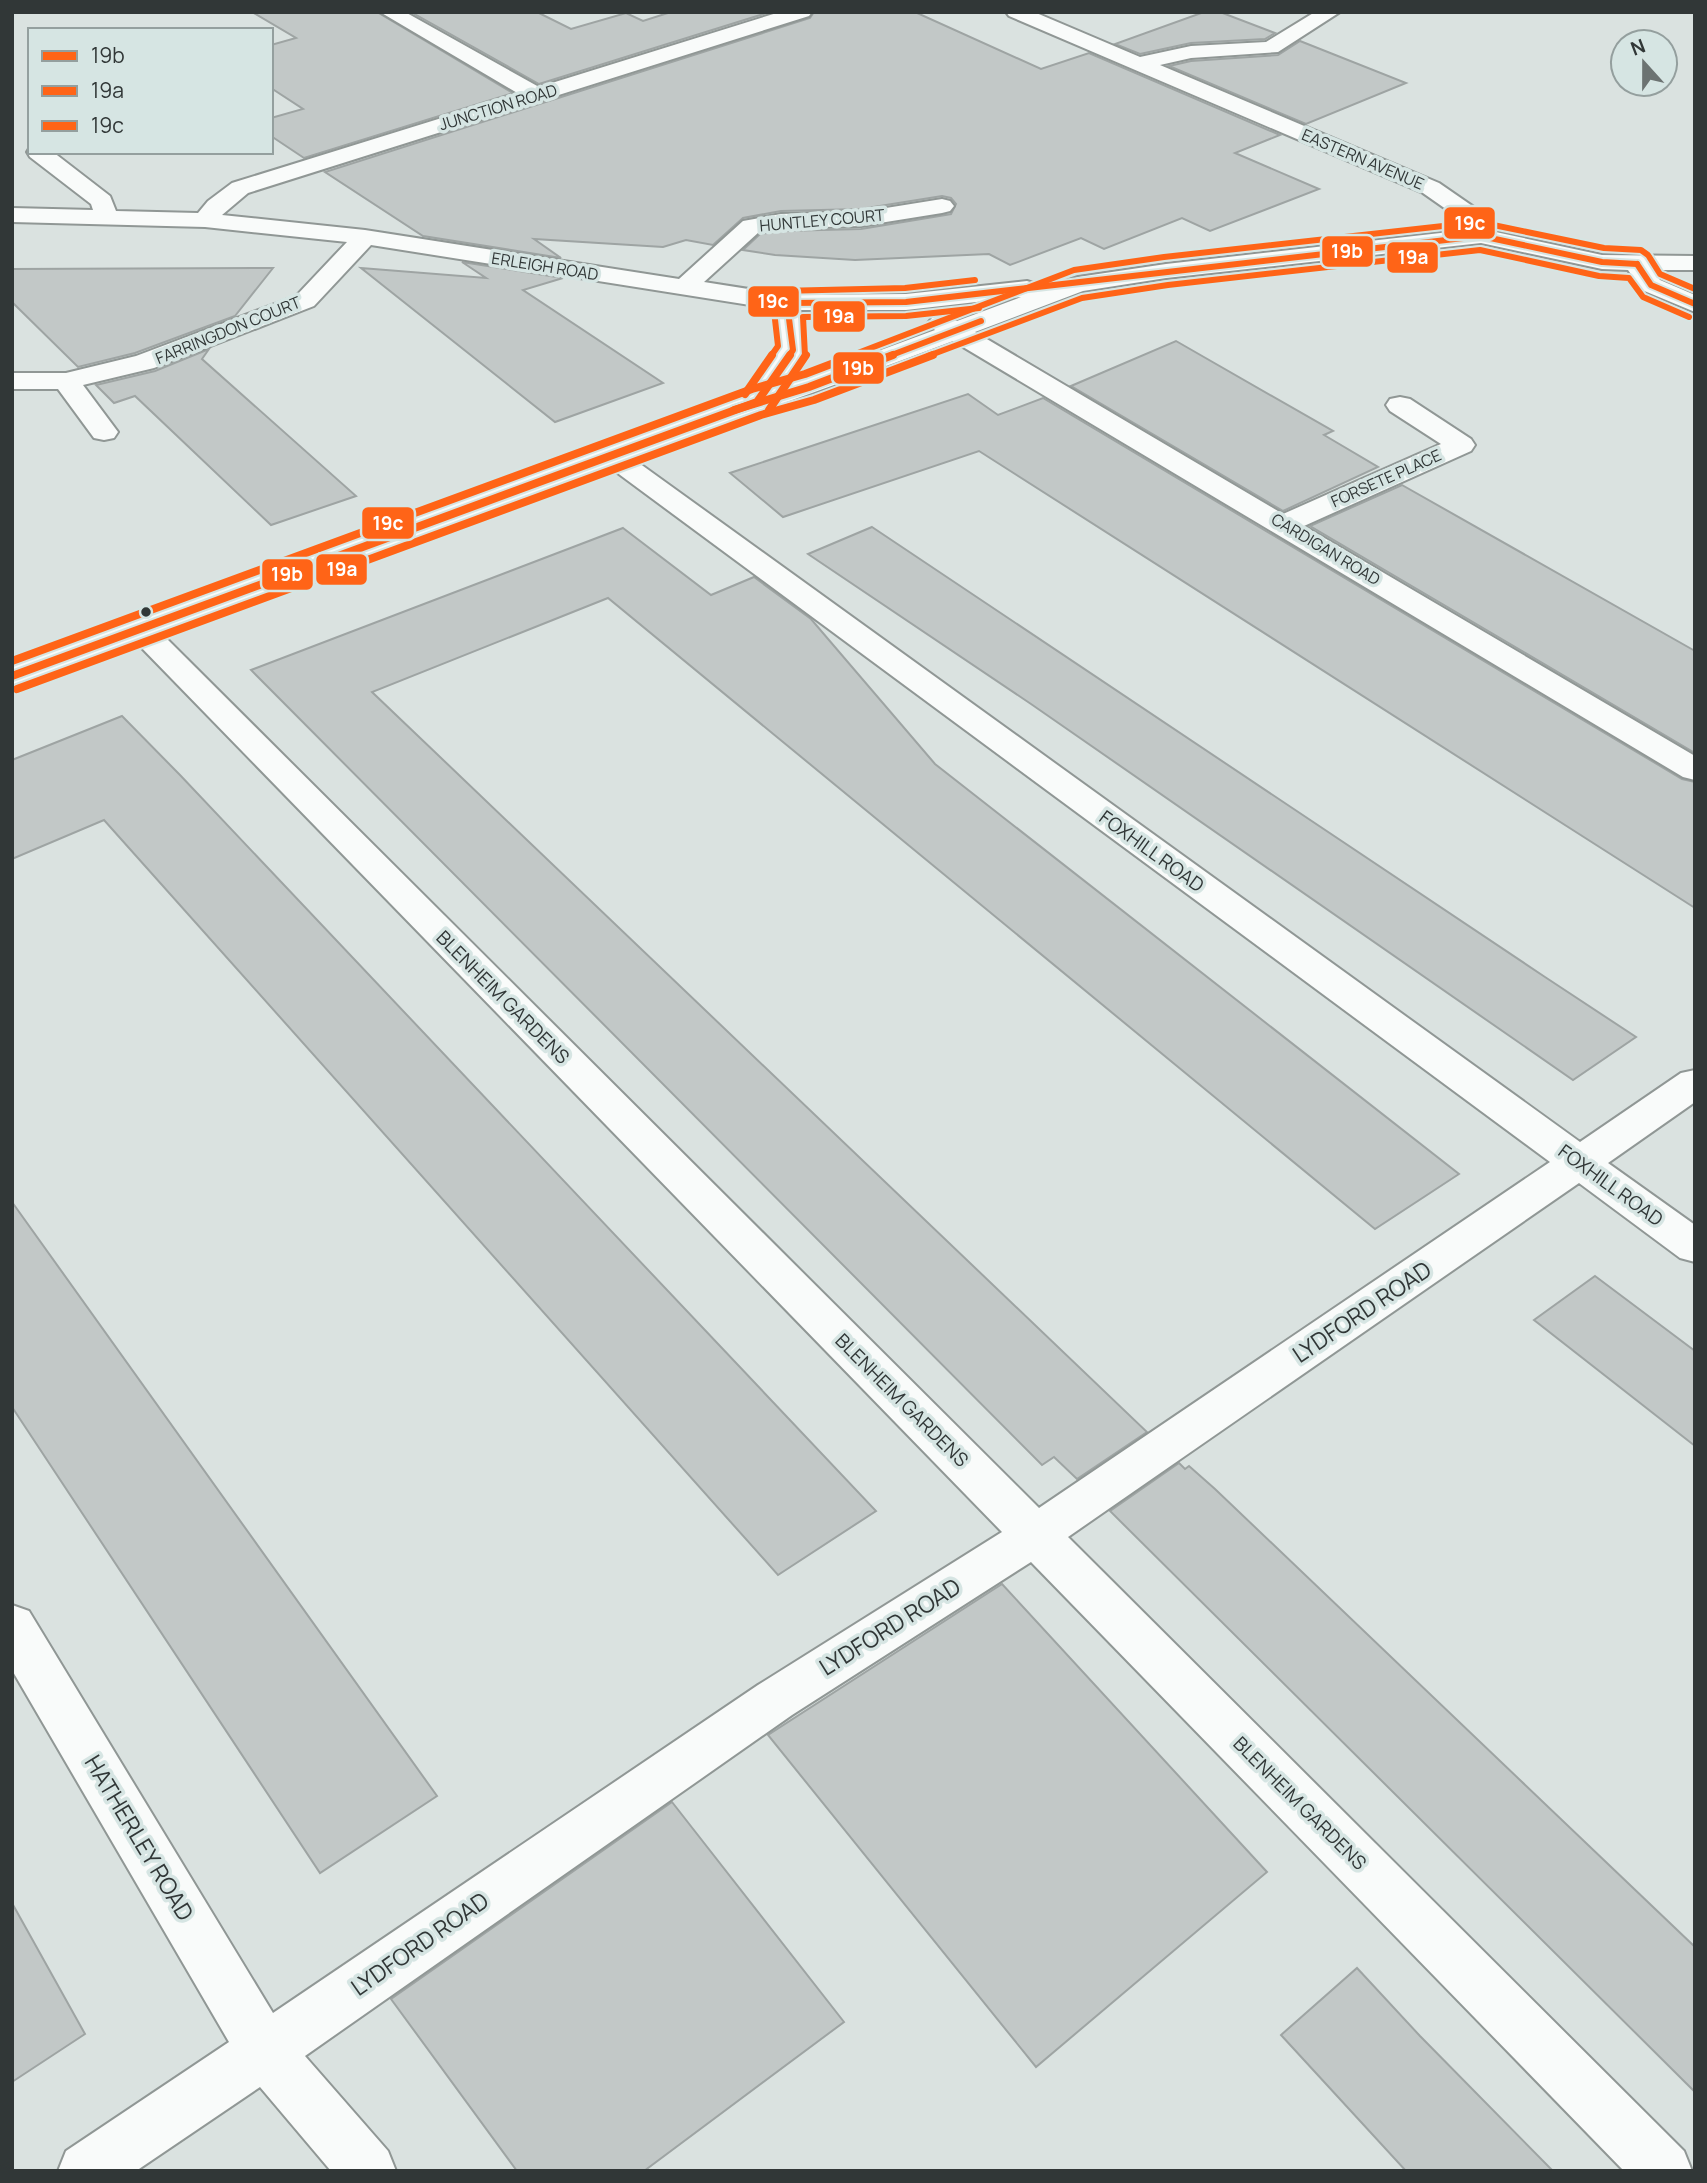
<svg xmlns="http://www.w3.org/2000/svg" width="1707" height="2183" font-family="Manrope,sans-serif">
  <style>
    .building { fill: #c2c8c7; stroke: #9ea4a3; stroke-width: 2 }
    .lines { fill: none; stroke-linecap: round; stroke-linejoin: round }
    .minor-casing { stroke: #909795; stroke-width: 4 }
    .minor { fill: #f9fbfa; fill-rule: evenodd }
    .bus-1-far1-casing { stroke: #d6e5e3; stroke-width: 10 }
    .bus-1-casing { stroke: #d6e5e3; stroke-width: 12 }
    .bus-2-far1-casing { stroke: #d6e5e3; stroke-width: 10 }
    .bus-2-casing { stroke: #d6e5e3; stroke-width: 12 }
    .bus-3-far1-casing { stroke: #d6e5e3; stroke-width: 10 }
    .bus-3-casing { stroke: #d6e5e3; stroke-width: 12 }
    .bus-1-far1 { stroke: #ff6417; stroke-width: 6 }
    .bus-1 { stroke: #ff6417; stroke-width: 8 }
    .bus-2-far1 { stroke: #ff6417; stroke-width: 6 }
    .bus-2 { stroke: #ff6417; stroke-width: 8 }
    .bus-3-far1 { stroke: #ff6417; stroke-width: 6 }
    .bus-3 { stroke: #ff6417; stroke-width: 8 }
    .bus-dot { fill: #313737; stroke: #d6e5e3; stroke-width: 2.5 }
    .labels { text-anchor: middle; stroke-width: 7; stroke-linejoin: round; paint-order: stroke }
    .far-street-label { font-size: 16px; fill: #313737; stroke: #d6e5e3 }
    .street-label { font-size: 19px; fill: #313737; stroke: #d6e5e3 }
    .near-street-label { font-size: 23px; fill: #313737; stroke: #d6e5e3 }
    .line-badge { stroke: #d6e5e3; stroke-width: 2.5 }
    .badge-label { font-size: 19px; text-anchor: middle; font-weight: bold; fill: #fff }
  </style>
  <rect width="100%" height="100%" fill="#dae2e0"/>
  <g class="building">
    <polygon points="252,12 377,12 513,93 304,158 271,136 271,118 303,109 271,88 271,45 296,38"/>
    <polygon points="411,12 537,12 571,29 626,13 643,21 671,12 770,12 539,84"/>
    <polygon points="814,12 915,12 1041,69 1089,53 1280,135 1235,153 1319,189 1210,231 1182,218 1104,249 1081,238 1010,265 989,254 855,260 775,255 743,250 760,234 781,231 861,229 951,214 956,204 951,198 942,196 861,209 781,211 743,218 713,245 686,240 663,247 534,239 561,258 423,236 325,172 810,18"/>
    <polygon points="1204,12 1220,12 1275,33 1265,39 1191,43 1140,54 1115,44"/>
    <polygon points="1300,41 1406,83 1306,124 1169,66 1191,61 1278,55"/>
    <polygon points="462,262 563,278 523,290 663,383 555,422 361,268 486,278"/>
    <polygon points="273,268 235,316 135,353 78,367 12,302 12,269"/>
    <polygon points="1176,341 1333,431 1324,435 1378,467 1283,511 1071,386"/>
    <polygon points="209,349 202,359 356,496 271,525 135,396 114,403 96,385 155,371"/>
    <polygon points="968,394 998,415 1043,398 1682,779 1695,782 1695,908 979,451 783,517 730,473"/>
    <polygon points="1402,485 1695,651 1695,753 1310,526"/>
    <polygon points="872,527 1545,977 1636,1037 1573,1080 1031,704 808,554"/>
    <polygon points="623,528 711,595 754,577 811,619 935,764 1459,1174 1375,1229 608,598 372,692 1147,1432 1077,1479 1054,1457 1042,1465 251,670"/>
    <polygon points="122,716 180,775 876,1511 778,1575 104,820 12,859 12,760"/>
    <polygon points="12,1202 437,1796 320,1873 12,1407"/>
    <polygon points="1595,1276 1695,1351 1695,1446 1534,1320"/>
    <polygon points="1179,1463 1185,1469 1189,1466 1215,1489 1695,1947 1695,2092 1110,1511"/>
    <polygon points="1002,1584 1267,1872 1036,2067 768,1735"/>
    <polygon points="672,1802 844,2022 644,2171 517,2171 391,1999"/>
    <polygon points="12,1903 85,2034 12,2082"/>
    <polygon points="1357,1968 1420,2036 1553,2171 1406,2171 1281,2035"/>
  </g>
  <g class="lines">
    <defs>
      <path id="minor" d="M380,12H405L539,87L780,12H812L809,16L248,193L222,215L365,230L679,279L743,221L781,214L861,212L942,199L950,201L954,206L950,211L942,213L861,226L781,228L759,232L704,282L787,295L906,294L1027,281L1036,284L1039,290L1078,277L1166,264L1467,230L1463,221L1423,193L1009,16L1006,12H1034L1140,57L1191,46L1266,42L1315,12H1340L1278,52L1191,58L1160,65L1439,183L1481,212L1491,231L1602,255L1695,256V270H1653L1660,280L1695,295V312L1642,290L1628,270L1602,269L1481,243L1166,278L1083,291L975,332L1283,514L1441,444L1390,411L1386,405L1390,399L1400,397L1410,399L1471,439L1475,445L1471,451L1304,526L1695,756V780L1683,777L953,341C846,382 739,418 632,458L1580,1142L1681,1073L1695,1070V1102L1608,1163L1695,1225V1262L1680,1258L1579,1183L1068,1537L1684,2151L1692,2171H1624L1031,1562L792,1715L305,2056L388,2151L396,2171H331L260,2087L136,2171H58L66,2151L229,2042L12,1670V1605L29,1611L273,2013L758,1685L1002,1532L135,641L12,685V665L747,396L780,350L775,309L371,245L314,306L154,368L83,385L118,432L114,438L104,440L94,438L58,389H12V373H66L136,356L296,296L347,242L205,227L12,222V208L93,210L91,204L30,157L27,152L30,147V152H53L110,196L116,211L198,213L208,201L232,183L519,94ZM1021,297L957,321L941,315L932,318L928,323L935,330L781,387L806,350L801,310H906ZM608,466L1550,1162L1039,1508L160,632Z"/>
    </defs>
    <use href="#minor" class="minor-casing"/>
    <use href="#minor" class="minor"/>
    <defs>
      <g id="bus-1-far1">
        <polyline points="1637,264 1651,285 1695,304"/>
        <polyline points="789,356 793,350 787,303 906,302 1481,236 1602,262 1637,264"/>
        <polyline points="889,356 981,321"/>
      </g>
      <g id="bus-1">
        <polyline points="734,410 809,387 893,355"/>
        <polyline points="12,676 757,402 790,355"/>
      </g>
      <g id="bus-2-far1">
        <polyline points="805,356 803,317 906,316 979,308"/>
        <polyline points="928,356 1082,298 1168,285 1480,250 1599,276 1629,278 1643,297 1689,317"/>
      </g>
      <g id="bus-2">
        <polyline points="769,410 806,355"/>
        <polyline points="17,689 761,415 814,400 933,355"/>
      </g>
      <g id="bus-3-far1">
        <polyline points="771,356 778,346 773,302 780,291 905,288 975,280"/>
        <polyline points="850,356 1074,270 1164,257 1479,222 1604,248 1641,250 1648,255 1660,274 1695,289"/>
      </g>
      <g id="bus-3">
        <polyline points="745,394 772,355"/>
        <polyline points="12,661 752,389 805,374 855,355"/>
      </g>
    </defs>
    <use href="#bus-1-far1" class="bus-1-far1-casing"/>
    <use href="#bus-1" class="bus-1-casing"/>
    <use href="#bus-2-far1" class="bus-2-far1-casing"/>
    <use href="#bus-2" class="bus-2-casing"/>
    <use href="#bus-3-far1" class="bus-3-far1-casing"/>
    <use href="#bus-3" class="bus-3-casing"/>
    <use href="#bus-1-far1" class="bus-1-far1"/>
    <use href="#bus-1" class="bus-1"/>
    <use href="#bus-2-far1" class="bus-2-far1"/>
    <use href="#bus-2" class="bus-2"/>
    <use href="#bus-3-far1" class="bus-3-far1"/>
    <use href="#bus-3" class="bus-3"/>
  </g>
  <circle class="bus-dot" cx="146" cy="612" r="6"/>
  <g class="labels">
    <g class="far-street-label">
      <text transform="translate(498 107) rotate(-17)" y="6">JUNCTION ROAD</text>
      <text transform="translate(1363 159) rotate(23)" y="6">EASTERN AVENUE</text>
      <text transform="translate(822 220) rotate(-5)" y="6">HUNTLEY COURT</text>
      <text transform="translate(545 266) rotate(9)" y="6">ERLEIGH ROAD</text>
      <text transform="translate(228 330) rotate(-22)" y="6">FARRINGDON COURT</text>
      <text transform="translate(1386 478) rotate(-24)" y="6">FORSETE PLACE</text>
      <text transform="translate(1326 549) rotate(31)" y="6">CARDIGAN ROAD</text>
    </g>
    <g class="street-label">
      <text transform="translate(1152 851) rotate(36)" y="7">FOXHILL ROAD</text>
      <text transform="translate(503 997) rotate(45)" y="7">BLENHEIM GARDENS</text>
      <text transform="translate(1611 1185) rotate(36)" y="7">FOXHILL ROAD</text>
      <text transform="translate(902 1400) rotate(45)" y="7">BLENHEIM GARDENS</text>
      <text transform="translate(1300 1803) rotate(45)" y="7">BLENHEIM GARDENS</text>
    </g>
    <g class="near-street-label">
      <text transform="translate(1362 1312) rotate(-34)" y="8">LYDFORD ROAD</text>
      <text transform="translate(890 1627) rotate(-32)" y="8">LYDFORD ROAD</text>
      <text transform="translate(139 1838) rotate(59)" y="8">HATHERLEY ROAD</text>
      <text transform="translate(420 1944) rotate(-35)" y="8">LYDFORD ROAD</text>
    </g>
  </g>
  <g class="line-badge">
    <rect x="1443" y="206" width="53" height="34" rx="7" fill="#ff6417"/>
    <rect x="1321" y="235" width="53" height="33" rx="7" fill="#ff6417"/>
    <rect x="1386" y="241" width="53" height="33" rx="7" fill="#ff6417"/>
    <rect x="747" y="285" width="53" height="33" rx="7" fill="#ff6417"/>
    <rect x="812" y="300" width="54" height="33" rx="7" fill="#ff6417"/>
    <rect x="832" y="351" width="53" height="34" rx="7" fill="#ff6417"/>
    <rect x="361" y="506" width="54" height="34" rx="7" fill="#ff6417"/>
    <rect x="315" y="553" width="53" height="33" rx="7" fill="#ff6417"/>
    <rect x="261" y="558" width="53" height="33" rx="7" fill="#ff6417"/>
  </g>
  <g class="badge-label">
    <text x="1470" y="230">19c</text>
    <text x="1347" y="258">19b</text>
    <text x="1413" y="264">19a</text>
    <text x="773" y="308">19c</text>
    <text x="839" y="323">19a</text>
    <text x="858" y="375">19b</text>
    <text x="388" y="530">19c</text>
    <text x="342" y="576">19a</text>
    <text x="287" y="581">19b</text>
  </g>
  <rect width="1707" height="2183" fill="none" stroke="#313737" stroke-width="28"/>
  <rect x="28" y="28" width="245" height="126" fill="#d6e5e3" stroke="#949f9e" stroke-width="2"/>
  <rect x="42" y="51" width="35" height="10" fill="#ff6417" stroke="#949f9e" stroke-width="2"/>
  <text x="91" y="63" font-size="21" fill="#313737">19b</text>
  <rect x="42" y="86" width="35" height="10" fill="#ff6417" stroke="#949f9e" stroke-width="2"/>
  <text x="91" y="98" font-size="21" fill="#313737">19a</text>
  <rect x="42" y="121" width="35" height="10" fill="#ff6417" stroke="#949f9e" stroke-width="2"/>
  <text x="91" y="133" font-size="21" fill="#313737">19c</text>
  <g transform="translate(1644 63) rotate(339)"><circle r="33" fill="#d6e5e3" stroke="#949f9e" stroke-width="2"/>
  <path d="M0-5L12 26L0 18L-12 26Z" fill="#6c7372"/>
  <text y="-10" font-size="19" font-weight="bold" text-anchor="middle" fill="#313737">N</text>
  </g>
</svg>
